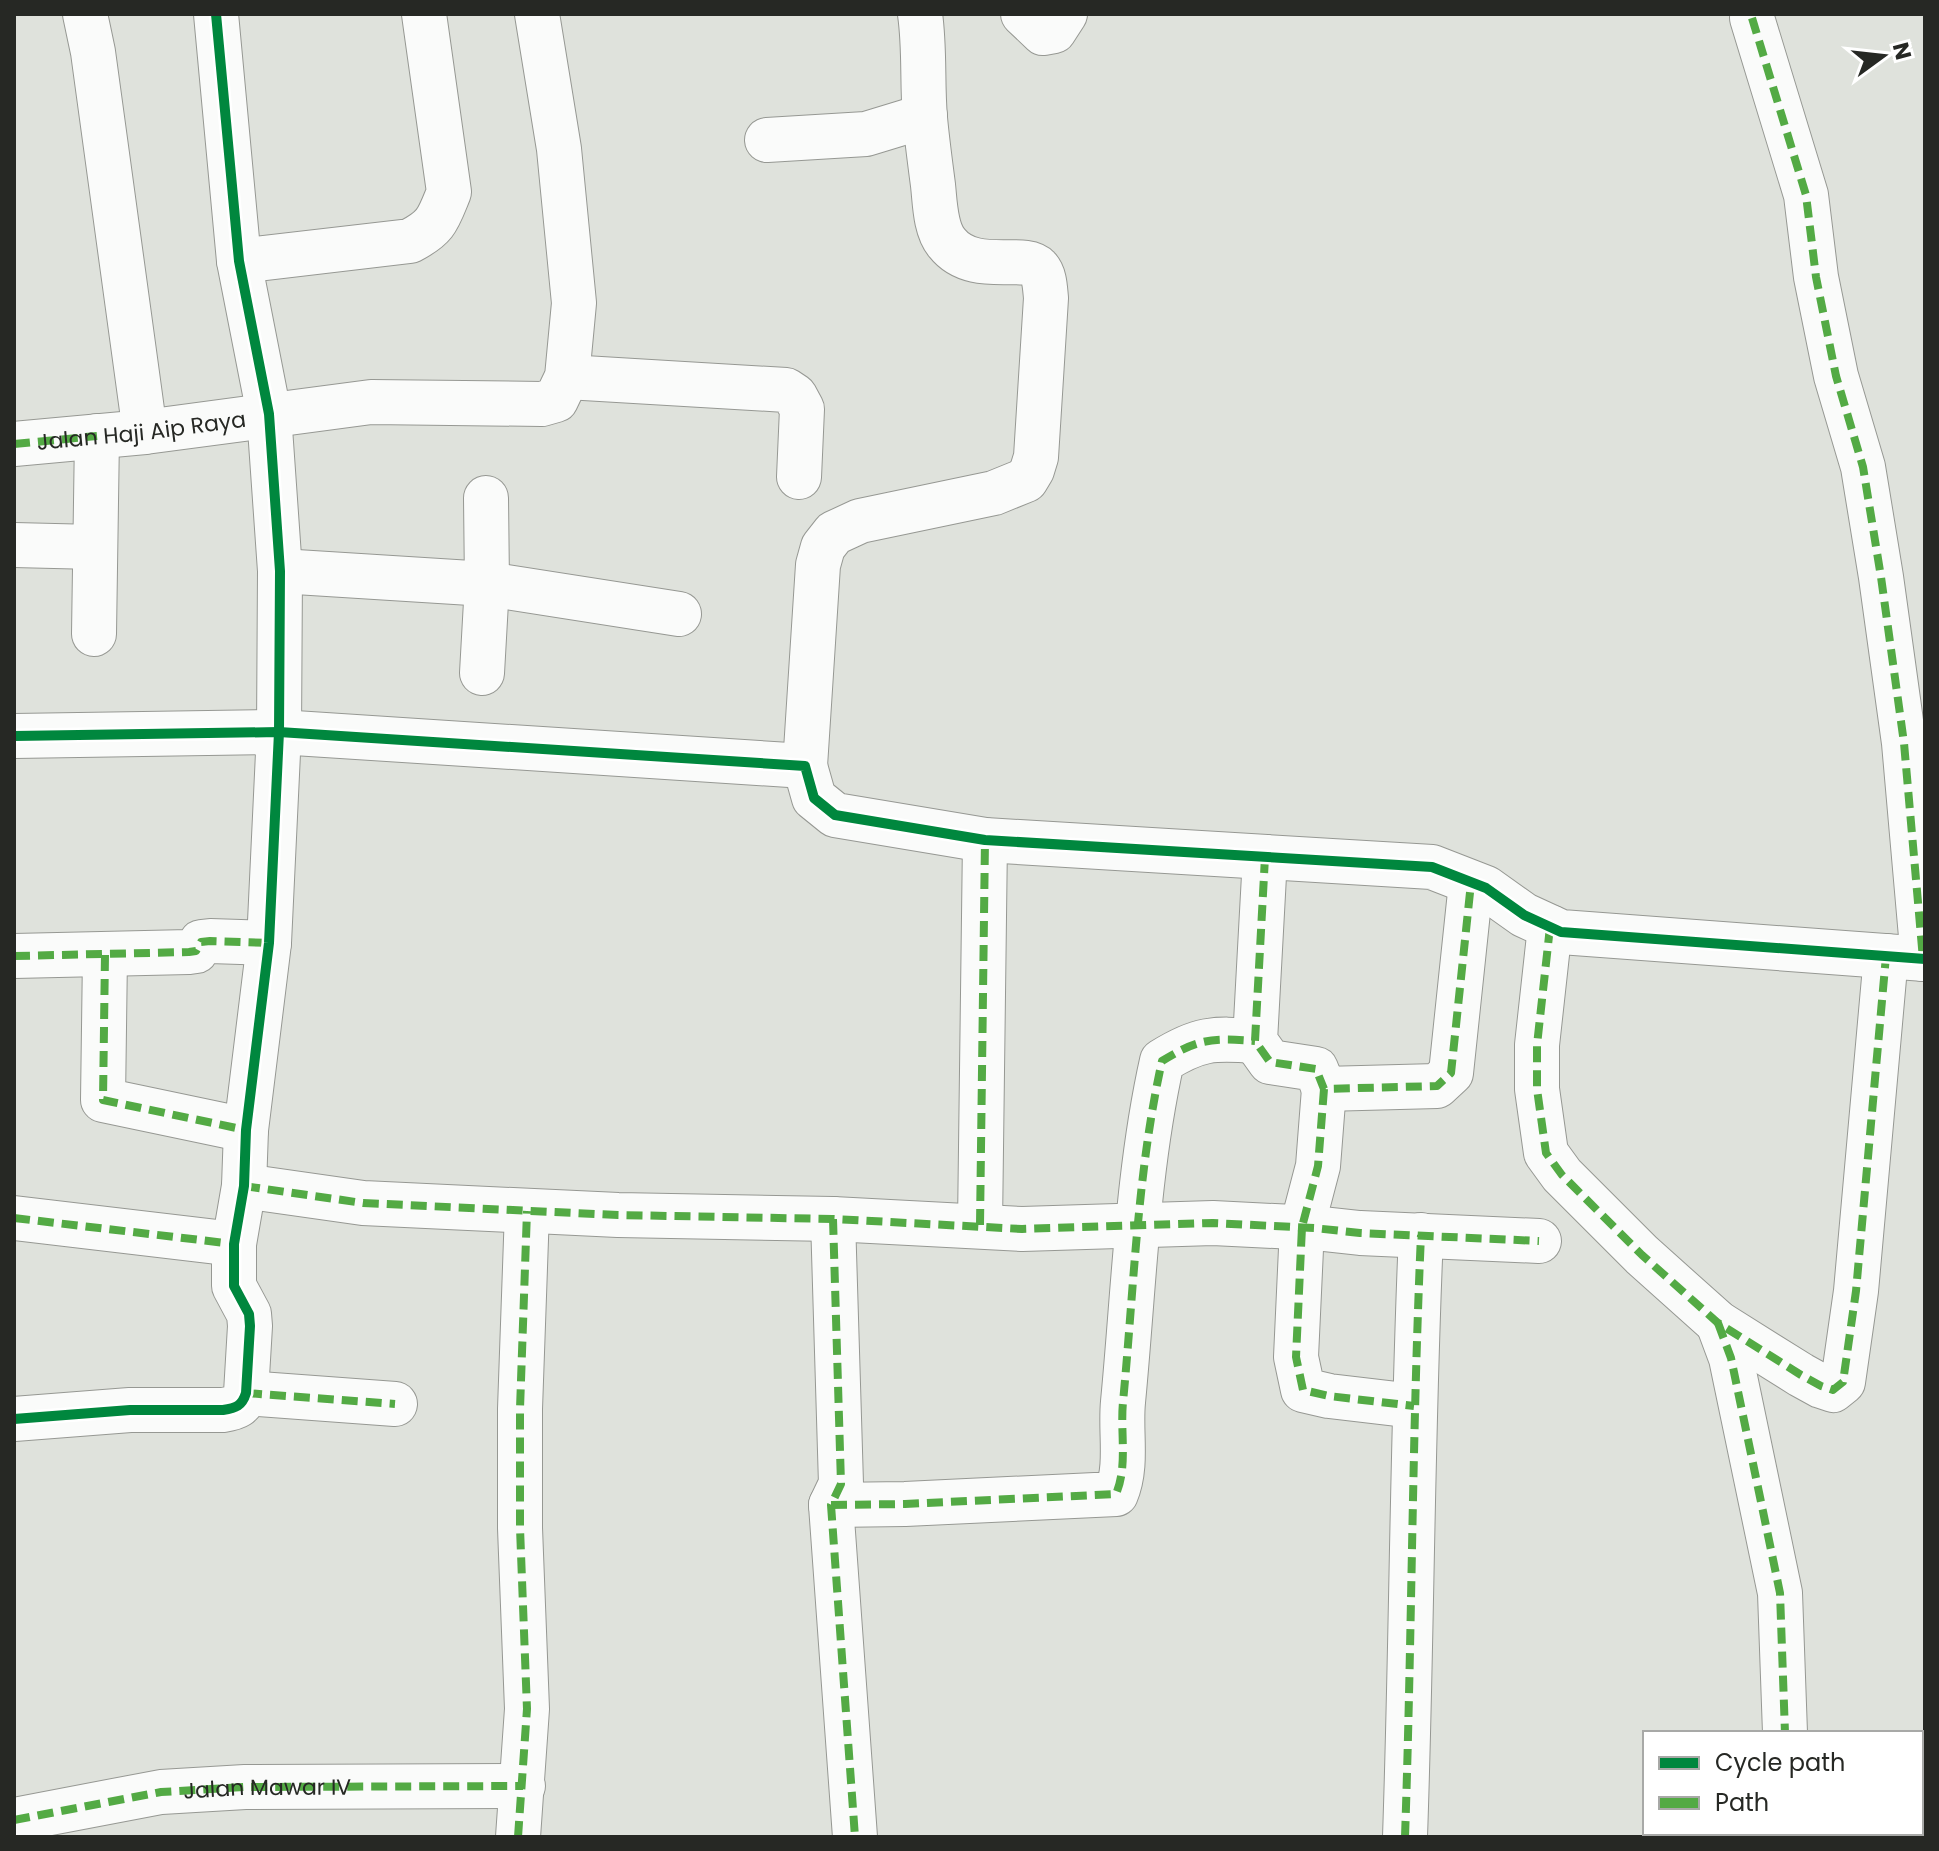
<svg xmlns="http://www.w3.org/2000/svg" width="1939" height="1851" font-family="Poppins,sans-serif">
  <style>
    .lines { fill: none; stroke-linecap: round; stroke-linejoin: round }
    .minor-casing { stroke: #969893; stroke-width: 46 }
    .minor { stroke: #fafbfa; stroke-width: 44 }
    .quiet { stroke: #53aa44; stroke-width: 8; stroke-dasharray: 16 8; stroke-linecap: butt }
    .cycleway-casing { stroke: #fff; stroke-width: 15 }
    .cycleway { stroke: #00873e; stroke-width: 10 }
    .labels { text-anchor: middle; stroke-width: 8; stroke-linejoin: round; paint-order: stroke }
    .street-label { font-size: 22px; fill: #262824; stroke: #fff }
  </style>
  <rect width="100%" height="100%" fill="#dfe2dc"/>
  <g class="lines">
    <defs>
      <g id="minor">
        <polyline points="85,14 93,52 145,432"/>
        <polyline points="1023,14 1043,33 1054,31 1065,14"/>
        <polyline points="1752,18 1806,195 1816,277 1836,376 1863,467 1881,577 1904,743 1923,959"/>
        <polyline points="767,140 866,134 925,116"/>
        <path d="M239,261L410,241C437,227 438,219 449,192L424,14"/>
        <polyline points="567,377 786,390 795,396 802,409 799,477"/>
        <path id="s1" d="M14,444L145,432L371,402L542,404L556,400L567,377L574,303L559,149L537,14"/>
        <polyline points="14,545 95,547"/>
        <polyline points="280,571 487,584 679,614"/>
        <polyline points="94,634 97,436"/>
        <polyline points="482,673 487,584 486,498"/>
        <polyline points="14,736 279,732 805,766 814,798 835,815 985,840 1432,867 1486,888 1524,915 1561,932 1925,959"/>
        <path d="M805,766L818,565L823,547L834,533L860,521L994,493L1026,480L1032,470L1036,457L1046,298C1045,289 1045,275 1038,268C1024,253 973,276 947,243C935,229 935,203 933,185C930,162 927,140 925,118C922,83 925,49 920,14"/>
        <polyline points="1265,857 1255,1041 1270,1062 1316,1069 1324,1089 1437,1086 1451,1073 1471,883"/>
        <polyline points="1550,927 1537,1045 1537,1089 1546,1153 1562,1175 1642,1255 1718,1323 1801,1375 1821,1386 1833,1390 1843,1382 1856,1291 1886,956"/>
        <polyline points="105,955 103,1100 246,1130"/>
        <polyline points="14,956 189,952 196,951 201,942 210,941 269,943"/>
        <polyline points="1324,1089 1318,1166 1302,1227 1296,1357 1303,1390 1329,1396 1414,1406"/>
        <polyline points="244,1186 363,1203 618,1215 833,1219 1022,1229 1213,1223 1314,1228 1360,1233 1539,1241"/>
        <polyline points="14,1218 234,1244"/>
        <polyline points="833,1219 841,1484 831,1505 855,1837"/>
        <polyline points="980,1225 985,840"/>
        <polyline points="1718,1323 1731,1358 1780,1593 1785,1733"/>
        <polyline points="246,1393 395,1404"/>
        <path d="M14,1419L130,1410H223C236,1408 242,1406 246,1393L250,1326L249,1314L234,1286V1244L244,1186L246,1130L269,943L279,732L280,571L269,414L239,261L216,14"/>
        <path d="M831,1505L905,1504L1116,1494C1128,1466 1120,1432 1123,1402C1134,1288 1137,1173 1162,1061C1199,1038 1213,1038 1255,1041"/>
        <polyline points="14,1820 161,1792 245,1787 523,1786"/>
        <polyline points="518,1837 527,1709 520,1528 520,1409 527,1211"/>
        <path d="M1405,1837C1412,1636 1412,1436 1421,1235"/>
        <polyline points="1784,1837 1784,1833"/>
      </g>
    </defs>
    <use href="#minor" class="minor-casing"/>
    <use href="#minor" class="minor"/>
    <g class="quiet">
      <polyline points="1752,18 1806,195 1816,277 1836,376 1863,467 1881,577 1904,743 1923,959"/>
      <polyline points="14,444 97,436"/>
      <polyline points="1265,857 1255,1041 1270,1062 1316,1069 1324,1089 1437,1086 1451,1073 1471,883"/>
      <polyline points="1550,927 1537,1045 1537,1089 1546,1153 1562,1175 1642,1255 1718,1323 1801,1375 1821,1386 1833,1390 1843,1382 1856,1291 1886,956"/>
      <polyline points="105,955 103,1100 246,1130"/>
      <polyline points="14,956 189,952 196,951 201,942 210,941 269,943"/>
      <polyline points="1324,1089 1318,1166 1302,1227 1296,1357 1303,1390 1329,1396 1414,1406"/>
      <polyline points="244,1186 363,1203 618,1215 833,1219 1022,1229 1213,1223 1314,1228 1360,1233 1539,1241"/>
      <polyline points="14,1218 234,1244"/>
      <polyline points="833,1219 841,1484 831,1505 855,1837"/>
      <polyline points="980,1225 985,840"/>
      <polyline points="1718,1323 1731,1358 1780,1593 1785,1733"/>
      <polyline points="246,1393 395,1404"/>
      <path d="M831,1505L905,1504L1116,1494C1128,1466 1120,1432 1123,1402C1134,1288 1137,1173 1162,1061C1199,1038 1213,1038 1255,1041"/>
      <path id="s2" d="M14,1820L161,1792L245,1787L523,1786"/>
      <polyline points="518,1837 527,1709 520,1528 520,1409 527,1211"/>
      <path d="M1405,1837C1412,1636 1412,1436 1421,1235"/>
      <polyline points="1784,1837 1784,1833"/>
    </g>
    <defs>
      <g id="cycleway">
        <polyline points="14,736 279,732 805,766 814,798 835,815 985,840 1432,867 1486,888 1524,915 1561,932 1925,959"/>
        <path d="M14,1419L130,1410H223C236,1408 242,1406 246,1393L250,1326L249,1314L234,1286V1244L244,1186L246,1130L269,943L279,732L280,571L269,414L239,261L216,14"/>
      </g>
    </defs>
    <use href="#cycleway" class="cycleway-casing"/>
    <use href="#cycleway" class="cycleway"/>
  </g>
  <g class="labels">
    <g class="street-label">
      <text dy="8" stroke="none"><textPath href="#s1" startOffset="128">Jalan Haji Aip Raya</textPath></text>
      <text dy="8" stroke="none"><textPath href="#s2" startOffset="256">Jalan Mawar IV</textPath></text>
    </g>
  </g>
  <rect width="1939" height="1851" fill="none" stroke="#262824" stroke-width="32"/>
  <rect x="1643" y="1731" width="280" height="104" fill="#ffffff" stroke="#a8a9a7" stroke-width="2"/>
  <rect x="1659" y="1757" width="40" height="12" fill="#00873e" stroke="#a8a9a7" stroke-width="2"/>
  <text x="1715" y="1771" font-size="24" fill="#262824">Cycle path</text>
  <rect x="1659" y="1797" width="40" height="12" fill="#53aa44" stroke="#a8a9a7" stroke-width="2"/>
  <text x="1715" y="1811" font-size="24" fill="#262824">Path</text>
  <g transform="translate(1883 56) rotate(75)" stroke="#ffffff" stroke-width="6" paint-order="stroke">
  <path d="M0-6L14 30L0 20L-14 30Z" fill="#262824"/>
  <text y="-12" font-size="22" font-weight="bold" text-anchor="middle" fill="#262824">N</text>
  </g>
</svg>
